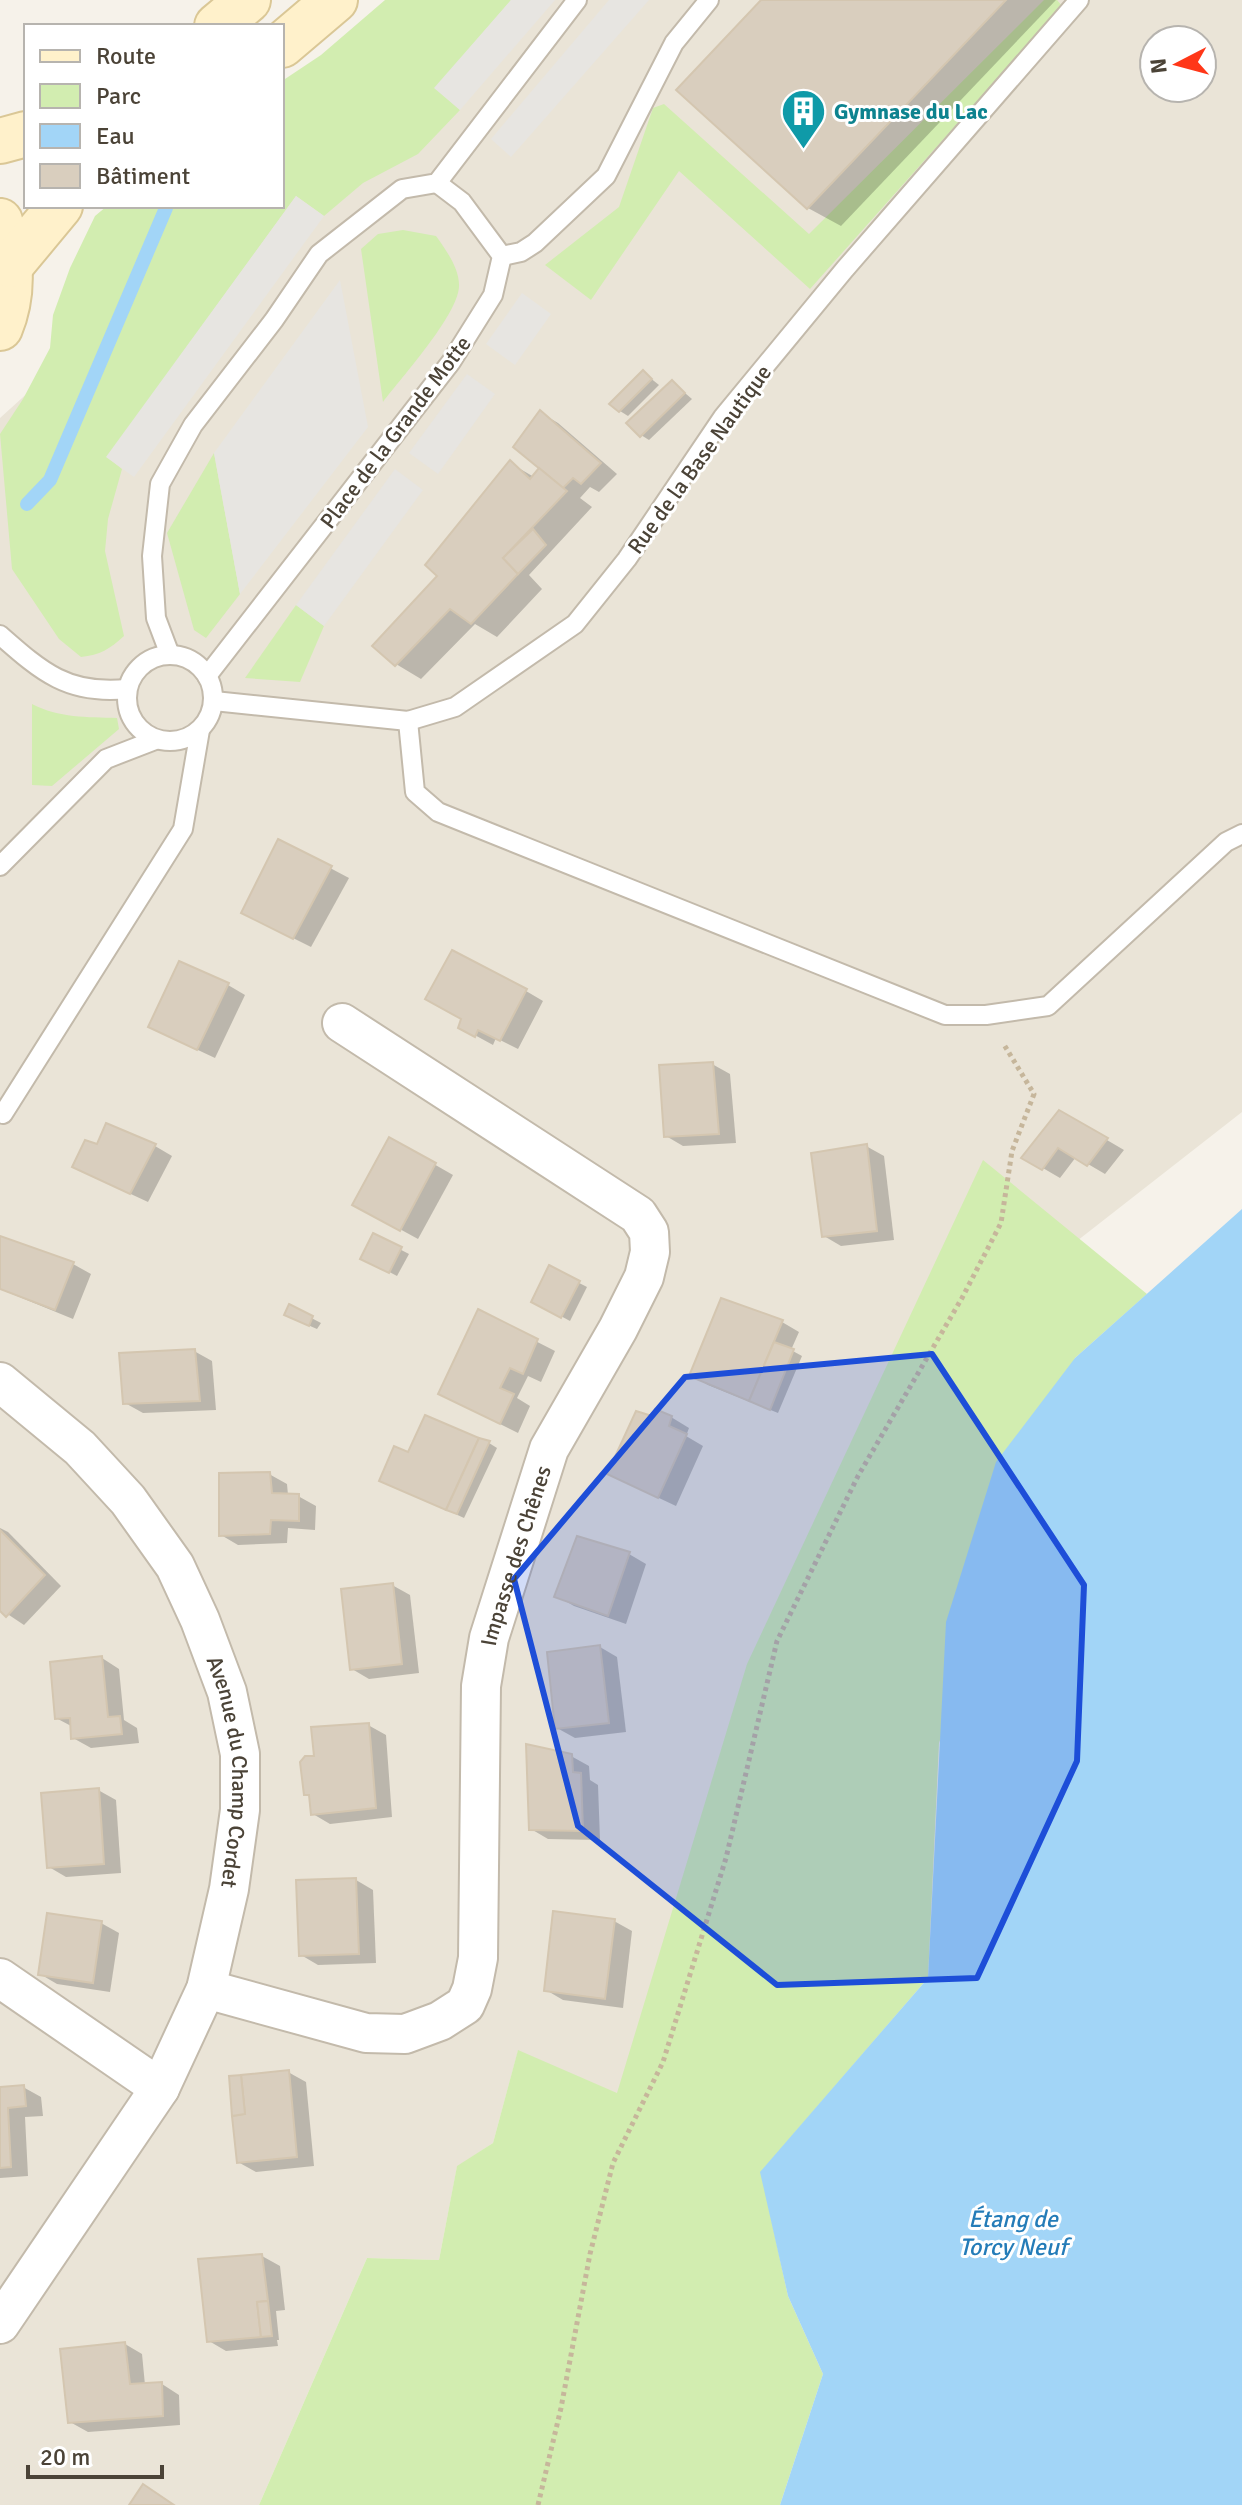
<svg xmlns="http://www.w3.org/2000/svg" width="1242" height="2505" font-family="Signika,sans-serif">
  <style>
    .residential { fill: #eae4d7; fill-rule: evenodd }
    .green { fill: #d2edb0 }
    .parking { fill: #e7e5e1 }
    .water { fill: #a2d5f7 }
    .shadow { fill: #0003 }
    .lines { fill: none; stroke-linecap: round; stroke-linejoin: round }
    .stream { stroke: #a2d5f7; stroke-width: 14 }
    .building { fill: #d9cebe; stroke: #d4c6b0; stroke-width: 2 }
    .service-casing { stroke: #c3baab; stroke-width: 22 }
    .minor-casing { stroke: #c3baab; stroke-width: 42 }
    .secondary-casing { stroke: #dac796; stroke-width: 48 }
    .path { stroke: #c6b69b; stroke-width: 5; stroke-dasharray: 4 4; stroke-linecap: butt }
    .service { stroke: #fff; stroke-width: 18 }
    .minor { stroke: #fff; stroke-width: 38 }
    .secondary { stroke: #fff1cb; stroke-width: 44 }
    .marked { fill: #1d4ed8; fill-opacity: 0.2; stroke: #1d4ed8; stroke-width: 6; stroke-linejoin: round }
    .labels { text-anchor: middle; stroke-width: 6; stroke-linejoin: round; paint-order: stroke }
    .culture-label { font-size: 22px; font-weight: bold; fill: #0d838f; stroke: #fff; text-anchor: start }
    .street-label { font-size: 22px; fill: #4b4337; stroke: #fff }
    .water-label { font-size: 24px; font-style: italic; fill: #247cb8; stroke: #fff }
  </style>
  <rect width="100%" height="100%" fill="#f6f2ea"/>
  <path class="residential" d="M455,0H1242V1112L995,1305L660,2112L518,2051L493,2143L457,2167L439,2260L367,2258L259,2505H0V418L234,206H282ZM1154,40H1202V88H1154Z"/>
  <g class="green">
    <path d="M385,0H511L435,88L460,110L418,154L363,183L324,216L296,196L107,457L122,469L108,519L105,551L124,636C110,649 100,655 81,657L59,639L12,569L0,434L23,399L50,348L53,315L70,268L95,216L107,206H282V81L321,55Z"/>
    <polygon points="1044,0 1057,0 1062,6 810,289 679,171 591,300 545,265 619,207 653,108 664,104 809,234"/>
    <path d="M403,230L436,236C446,250 460,269 459,287C457,316 402,377 383,402L361,249L378,234Z"/>
    <polygon points="214,453 240,594 206,638 194,630 167,533"/>
    <polygon points="296,605 324,626 300,682 245,678"/>
    <path d="M32,704C59,718 87,717 117,718L119,729L52,786L32,785Z"/>
    <polygon points="983,1160 1147,1294 1075,1358 939,1743 928,1978 761,2172 788,2296 823,2374 780,2505 259,2505 367,2258 439,2260 457,2166 493,2143 518,2050 617,2093 747,1664"/>
  </g>
  <g class="parking">
    <polygon points="511,0 555,0 460,110 434,88"/>
    <polygon points="609,0 649,0 511,157 491,139"/>
    <polygon points="296,196 324,216 134,477 106,457"/>
    <polygon points="340,280 368,427 240,594 214,453"/>
    <polygon points="522,293 551,314 515,365 486,344"/>
    <polygon points="467,374 495,394 438,474 409,453"/>
    <polygon points="395,469 423,490 324,626 296,605"/>
  </g>
  <polygon class="water" points="1242,1209 1242,2505 780,2505 823,2374 788,2296 760,2172 928,1978 946,1622 996,1462 1075,1358"/>
  <g class="shadow">
    <polygon points="763,0 1056,0 841,226 808,208"/>
    <polygon points="644,373 659,385 628,416 620,411"/>
    <polygon points="672,382 692,399 649,440 641,435"/>
    <polygon points="541,413 558,423 617,474 599,492 590,487 580,498 592,507 529,575 542,589 497,637 475,624 421,679 396,664 439,576 510,463 534,477 542,468"/>
    <polygon points="279,841 349,878 311,947 261,922"/>
    <polygon points="228,985 245,995 215,1058 168,1036"/>
    <polygon points="526,991 543,1001 518,1049 496,1038 493,1045 460,1027"/>
    <polygon points="712,1064 730,1074 736,1143 683,1146 666,1136"/>
    <polygon points="1059,1112 1124,1150 1105,1174 1076,1157 1060,1178 1024,1157"/>
    <polygon points="390,1139 453,1175 418,1239 354,1204"/>
    <polygon points="155,1146 172,1156 148,1202 92,1176 98,1147"/>
    <polygon points="866,1146 884,1156 894,1240 841,1246 824,1236"/>
    <polygon points="374,1236 409,1254 397,1276 363,1258"/>
    <polygon points="0,1242 73,1264 91,1274 73,1319 0,1289"/>
    <polygon points="550,1268 587,1287 570,1321 533,1301"/>
    <polygon points="290,1307 321,1323 317,1329 294,1319"/>
    <polygon points="479,1312 555,1351 541,1382 528,1376 517,1398 530,1406 518,1433 458,1403"/>
    <polygon points="782,1322 799,1332 791,1350 802,1356 778,1413 708,1385 691,1375"/>
    <polygon points="194,1351 212,1361 216,1410 143,1413 125,1403"/>
    <polygon points="671,1417 689,1428 686,1436 703,1446 676,1506 627,1483 653,1419"/>
    <polygon points="489,1443 497,1448 464,1518 382,1480 409,1455"/>
    <polygon points="269,1474 287,1484 288,1495 298,1496 316,1506 315,1530 288,1528 287,1543 238,1545 221,1535"/>
    <polygon points="0,1528 8,1532 61,1586 24,1625 0,1609"/>
    <polygon points="629,1554 646,1564 626,1624 574,1606 557,1596"/>
    <polygon points="392,1585 410,1595 419,1673 369,1679 352,1669"/>
    <polygon points="600,1647 617,1657 626,1732 575,1738 557,1728"/>
    <polygon points="102,1658 119,1669 124,1720 137,1728 139,1743 91,1748 73,1738 73,1727 56,1718"/>
    <polygon points="368,1725 386,1735 392,1817 330,1824 313,1814 312,1798 305,1794 316,1758"/>
    <polygon points="571,1756 589,1766 590,1780 598,1785 600,1840 548,1839 531,1829"/>
    <polygon points="98,1790 116,1800 121,1873 66,1877 49,1867"/>
    <polygon points="356,1880 373,1890 376,1963 318,1965 301,1955"/>
    <polygon points="614,1921 632,1931 623,2008 563,2000 546,1990"/>
    <polygon points="101,1923 119,1933 110,1992 57,1984 40,1974"/>
    <polygon points="288,2072 306,2082 314,2166 256,2172 238,2162"/>
    <polygon points="23,2087 41,2097 43,2116 25,2117 28,2176 0,2178 0,2089"/>
    <polygon points="262,2256 280,2266 285,2310 276,2311 279,2340 277,2340 278,2346 226,2351 209,2341"/>
    <polygon points="125,2344 142,2354 145,2385 162,2384 179,2395 180,2425 88,2432 70,2422"/>
  </g>
  <g class="lines">
    <polyline class="stream" points="27,504 50,480 166,208"/>
  </g>
  <g class="building">
    <polygon points="761,0 1006,0 807,209 676,90"/>
    <polygon points="643,370 652,379 619,412 609,404"/>
    <polygon points="672,380 685,393 640,437 626,423"/>
    <polygon points="540,410 601,463 581,484 573,478 563,488 513,447"/>
    <polygon points="510,460 530,479 539,468 567,491 503,558 518,574 471,624 450,609 395,666 372,646 437,576 425,565"/>
    <polygon points="533,529 546,545 518,574 503,558"/>
    <polygon points="278,839 332,866 293,939 241,913"/>
    <polygon points="452,950 527,989 500,1041 478,1030 475,1037 458,1028 461,1019 425,999"/>
    <polygon points="179,961 229,983 197,1050 148,1027"/>
    <polygon points="713,1062 719,1134 664,1137 659,1065"/>
    <polygon points="1059,1110 1108,1138 1087,1166 1058,1148 1042,1170 1021,1158"/>
    <polygon points="106,1123 156,1144 130,1194 72,1167 85,1140 97,1144"/>
    <polygon points="389,1137 436,1163 400,1231 352,1205"/>
    <polygon points="867,1144 877,1231 822,1237 811,1153"/>
    <polygon points="373,1233 402,1247 389,1273 360,1259"/>
    <polygon points="0,1236 74,1262 55,1310 0,1289"/>
    <polygon points="549,1265 580,1281 561,1318 531,1302"/>
    <polygon points="721,1298 783,1320 749,1401 689,1376"/>
    <polygon points="289,1304 313,1316 309,1326 284,1315"/>
    <polygon points="478,1309 538,1339 523,1374 510,1368 500,1388 514,1394 500,1424 438,1394"/>
    <polygon points="774,1342 794,1349 770,1410 749,1401"/>
    <polygon points="195,1349 200,1401 123,1404 119,1353"/>
    <polygon points="655,1409 672,1416 669,1426 687,1434 658,1498 607,1474 636,1411 652,1416"/>
    <polygon points="425,1415 479,1438 446,1510 379,1481 394,1446 408,1452"/>
    <polygon points="479,1438 490,1441 457,1514 446,1510"/>
    <polygon points="270,1472 272,1493 299,1494 299,1521 271,1520 270,1534 219,1536 219,1473"/>
    <polygon points="0,1530 45,1575 6,1617 0,1611"/>
    <polygon points="577,1536 630,1552 608,1616 554,1597"/>
    <polygon points="393,1583 402,1664 350,1670 341,1589"/>
    <polygon points="600,1645 609,1723 555,1729 547,1652"/>
    <polygon points="102,1656 108,1717 120,1716 122,1734 71,1739 70,1718 55,1719 50,1662"/>
    <polygon points="369,1723 376,1808 311,1815 309,1795 304,1795 300,1762 305,1756 314,1756 311,1727"/>
    <polygon points="526,1744 572,1754 573,1772 581,1773 583,1831 529,1830"/>
    <polygon points="99,1788 104,1864 47,1868 41,1793"/>
    <polygon points="356,1878 359,1954 299,1956 296,1880"/>
    <polygon points="553,1911 615,1919 605,1999 544,1991"/>
    <polygon points="47,1913 102,1921 93,1983 38,1975"/>
    <polygon points="289,2070 297,2157 237,2163 232,2116 245,2114 241,2075"/>
    <polygon points="241,2075 245,2114 232,2116 229,2076"/>
    <polygon points="24,2085 26,2106 8,2108 11,2167 0,2168 0,2087"/>
    <polygon points="262,2254 268,2301 257,2302 261,2337 207,2342 198,2259"/>
    <polygon points="268,2301 272,2336 261,2337 257,2302"/>
    <polygon points="125,2342 130,2384 162,2382 163,2416 68,2423 60,2349"/>
    <polygon points="143,2484 174,2505 129,2505"/>
  </g>
  <g class="lines">
    <defs>
      <g id="service">
        <polyline points="502,256 521,252 535,243 606,176 674,43 709,0"/>
        <path d="M0,635C42,672 68,695 127,689"/>
        <circle cx="170" cy="698" r="43"/>
        <polyline points="170,655 156,618 152,556 160,484 193,425 274,320 319,254 402,189 437,183 577,0"/>
        <polyline points="207,676 451,362 493,295 502,256 462,202 437,183"/>
        <polyline points="214,701 408,721 455,707 575,624 627,559 723,417 845,269 1079,0"/>
        <polyline points="408,721 415,792 438,812 945,1015 986,1015 1048,1006 1226,842 1242,834"/>
        <polyline points="0,866 106,759 155,740"/>
        <polyline points="3,1114 183,829 200,730"/>
      </g>
      <g id="minor">
        <path id="s1" d="M0,1382L80,1448L128,1500L175,1566L200,1620L227,1692L240,1754V1810L229,1889L206,1989L160,2088L0,2324"/>
        <polyline points="0,1978 160,2088"/>
        <path id="s2" d="M206,1989L366,2033L405,2034L440,2021L465,2005L472,1989L478,1958L481,1686L489,1638L549,1449L618,1329L644,1277L650,1252L649,1232L638,1215L342,1023"/>
      </g>
      <g id="secondary">
        <polyline points="217,26 248,0"/>
        <polyline points="282,45 335,0"/>
        <polyline points="0,141 26,134"/>
        <path d="M0,221C11,257 15,292 0,328"/>
        <polyline points="11,265 60,206"/>
      </g>
    </defs>
    <use href="#service" class="service-casing"/>
    <use href="#minor" class="minor-casing"/>
    <use href="#secondary" class="secondary-casing"/>
    <polyline class="path" points="538,2505 561,2408 590,2254 613,2163 663,2062 726,1858 777,1641 858,1476 962,1298 1001,1223 1012,1151 1034,1094 1003,1043"/>
    <use href="#service" class="service"/>
    <use href="#minor" class="minor"/>
    <use href="#secondary" class="secondary"/>
  </g>
  <path class="marked" d="M932,1354L1084,1585L1077,1761L977,1978L777,1985L578,1826L514,1579L685,1377Z"/>
  <defs>
    <symbol id="building-pin" viewBox="-11 -11 22 30"><path d="M0 17L-7.5 6A9.5 9.5 0 1 1 7.5 6Z" fill="#0f9aa8" stroke="#fff"/><path d="M-4-6H4V6H1V3H-1V6H-4ZM-2.5-4.3h1.7v1.8h-1.7ZM.8-4.3h1.7v1.8H.8ZM-2.5-1h1.7V.8h-1.7ZM.8-1h1.7V.8H.8Z" fill="#fff"/></symbol>
  </defs>
  <g fill-rule="evenodd">
    <use href="#building-pin" x="778" y="86" width="51" height="69"/>
  </g>
  <g class="labels">
    <g class="culture-label">
      <text x="834" y="119">Gymnase du Lac</text>
    </g>
    <g class="street-label">
      <text transform="translate(395 432) rotate(-53)" y="8">Place de la Grande Motte</text>
      <text transform="translate(699 459) rotate(-54)" y="8">Rue de la Base Nautique</text>
      <text dy="8" stroke="none"><textPath href="#s2" startOffset="728">Impasse des Chênes</textPath></text>
      <text dy="8" stroke="none"><textPath href="#s1" startOffset="472">Avenue du Champ Cordet</textPath></text>
    </g>
    <g class="water-label">
      <text x="1013" y="2227">Étang de<tspan x="1013" dy="28">Torcy Neuf</tspan></text>
    </g>
  </g>
  <rect x="24" y="24" width="260" height="184" fill="#ffffff" stroke="#b7b4af" stroke-width="2"/>
  <rect x="40" y="50" width="40" height="12" fill="#fff1cb" stroke="#b7b4af" stroke-width="2"/>
  <text x="96" y="64" font-size="24" fill="#4b4337">Route</text>
  <rect x="40" y="84" width="40" height="24" fill="#d2edb0" stroke="#b7b4af" stroke-width="2"/>
  <text x="96" y="104" font-size="24" fill="#4b4337">Parc</text>
  <rect x="40" y="124" width="40" height="24" fill="#a2d5f7" stroke="#b7b4af" stroke-width="2"/>
  <text x="96" y="144" font-size="24" fill="#4b4337">Eau</text>
  <rect x="40" y="164" width="40" height="24" fill="#d9cebe" stroke="#b7b4af" stroke-width="2"/>
  <text x="96" y="184" font-size="24" fill="#4b4337">Bâtiment</text>
  <g transform="translate(1178 64) rotate(264)"><circle r="38" fill="#ffffff" stroke="#b7b4af" stroke-width="2"/>
  <path d="M0-6L14 30L0 20L-14 30Z" fill="#ff3718"/>
  <text y="-12" font-size="22" font-weight="bold" text-anchor="middle" fill="#4b4337">N</text>
  </g>
  <path d="M28 2465v12h134v-12" fill="none" stroke="#4b4337" stroke-width="4"/>
  <text x="40" y="2465" font-size="24" fill="#4b4337" stroke="#ffffff" stroke-width="6" paint-order="stroke">20 m</text>
</svg>
